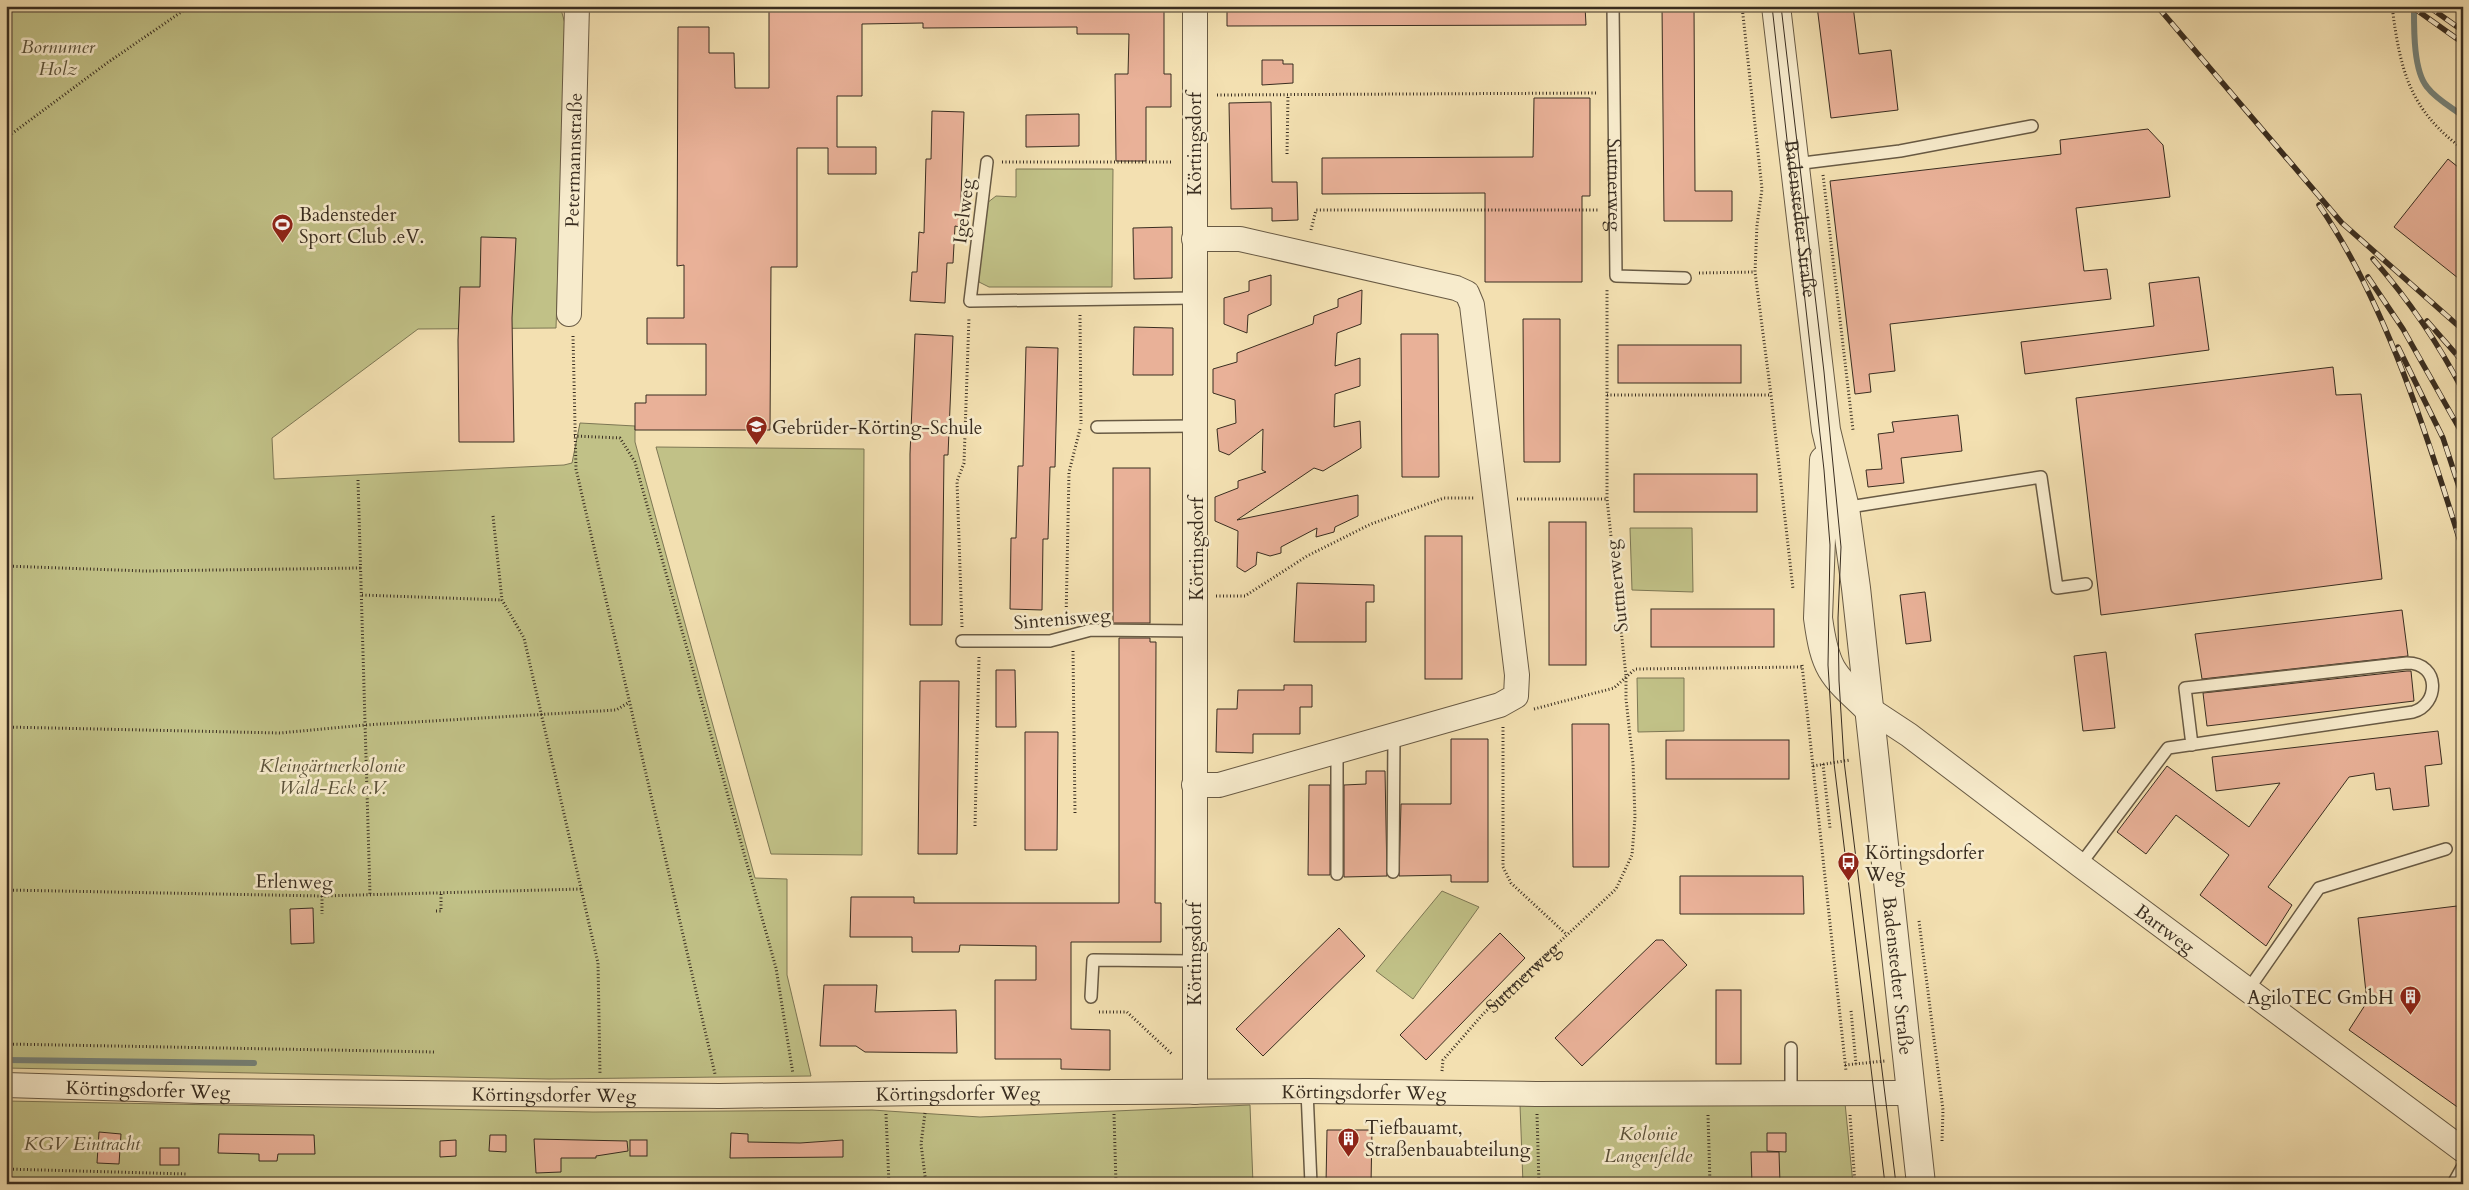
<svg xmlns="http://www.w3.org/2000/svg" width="2469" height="1190" font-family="Cardo,serif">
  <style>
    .green { fill: #c1c187; stroke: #7d7754 }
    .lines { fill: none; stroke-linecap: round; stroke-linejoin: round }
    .stream { stroke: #768279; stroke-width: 6 }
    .building { fill: #e9b198; stroke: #392d20 }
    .service-casing { stroke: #685a44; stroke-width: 14 }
    .minor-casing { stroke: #685a44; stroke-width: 26 }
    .tertiary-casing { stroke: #685a44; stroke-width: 30 }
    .path { stroke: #392d20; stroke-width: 3; stroke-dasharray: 1 2.5; stroke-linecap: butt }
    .service { stroke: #f7ebcc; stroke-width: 11 }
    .minor { stroke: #f7ebcc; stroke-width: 24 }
    .tertiary { stroke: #f7ebcc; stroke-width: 28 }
    .tram { stroke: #392d20; stroke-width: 1 }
    .rail-casing { stroke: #392d20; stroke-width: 5.5 }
    .rail { stroke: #f7ebcc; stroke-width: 4; stroke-dasharray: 11; stroke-linecap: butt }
    .labels { text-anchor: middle; stroke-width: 5; stroke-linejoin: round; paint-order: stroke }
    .park-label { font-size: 19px; font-style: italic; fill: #5b523a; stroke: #f7ebcc }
    .street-label { font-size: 19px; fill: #392d20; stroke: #f7ebcc }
    .poi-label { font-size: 19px; fill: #392d20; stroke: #f7ebcc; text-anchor: start }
  </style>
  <rect width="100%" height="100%" fill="#f3e0b1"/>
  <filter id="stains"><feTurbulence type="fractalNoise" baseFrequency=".004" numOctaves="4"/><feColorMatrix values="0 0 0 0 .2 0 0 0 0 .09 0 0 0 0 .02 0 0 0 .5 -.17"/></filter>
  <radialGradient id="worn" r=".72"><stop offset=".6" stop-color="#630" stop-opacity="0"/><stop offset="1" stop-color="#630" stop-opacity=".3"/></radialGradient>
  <g class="green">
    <polygon points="6,6 560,6 566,27 556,328 418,329 272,438 274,479 564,465 572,463 580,423 635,426 635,442 755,878 787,879 787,975 811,1076 549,1079 6,1068"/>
    <polygon points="1016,169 1113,169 1112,287 989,287 979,282 978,275 987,203 996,196 1016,197"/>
    <polygon points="656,447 864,449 862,855 771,854"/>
    <polygon points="1630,528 1692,528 1693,592 1632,590"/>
    <polygon points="1637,678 1684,678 1684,731 1638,732"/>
    <polygon points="1442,891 1479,907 1413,999 1376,971"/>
    <polygon points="6,1101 593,1112 872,1110 980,1117 1250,1105 1253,1184 6,1184"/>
    <polygon points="1845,1103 1853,1184 1523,1184 1520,1105"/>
  </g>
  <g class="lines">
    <g class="stream">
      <path d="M2414,6C2414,27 2413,70 2427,87C2436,99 2451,107 2463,116"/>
      <polyline points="6,1060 254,1063"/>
    </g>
  </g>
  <g class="building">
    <polygon points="769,6 1164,6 1164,74 1171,74 1171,107 1146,107 1146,161 1116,161 1115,74 1128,74 1129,34 1077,34 1077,27 923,28 923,23 862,24 862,96 837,96 837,147 876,147 876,174 828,174 828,148 797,148 797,267 771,267 770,430 635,430 635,403 646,403 646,395 706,395 706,344 647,344 647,318 684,318 684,265 677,266 678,27 709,27 709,53 734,53 735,88 769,88"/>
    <polygon points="1227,6 1585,6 1586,25 1227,26"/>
    <polygon points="1662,6 1694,6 1695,191 1732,191 1732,221 1664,221"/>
    <polygon points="1817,6 1853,6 1859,54 1891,50 1898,110 1831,118"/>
    <polygon points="1262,60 1283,60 1283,64 1293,64 1293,83 1262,85"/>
    <polygon points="1534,98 1590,98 1590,196 1582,196 1582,282 1485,282 1485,193 1322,194 1322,158 1533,157"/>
    <polygon points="1271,102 1272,182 1297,182 1298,220 1272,221 1272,208 1231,209 1229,103"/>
    <polygon points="932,111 964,112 960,227 955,226 953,263 947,263 945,303 910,301 912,272 917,272 919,232 924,233 926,159 931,159"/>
    <polygon points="1079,114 1079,146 1026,147 1026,115"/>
    <polygon points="2148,129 2163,145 2170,197 2076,208 2084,271 2107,269 2111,299 1890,324 1895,371 1869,374 1871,392 1855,394 1830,181 2061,154 2060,140"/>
    <polygon points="2448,159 2463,171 2463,282 2394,227"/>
    <polygon points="1172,227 1172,278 1134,279 1133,228"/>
    <polygon points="481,237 516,238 512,318 514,442 459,442 458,340 460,287 480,287"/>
    <polygon points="1271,275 1271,305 1248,315 1247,333 1224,324 1224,298 1249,291 1249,281"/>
    <polygon points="2199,277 2209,350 2025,374 2021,342 2154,326 2149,283"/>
    <polygon points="1362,290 1361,324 1337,333 1335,366 1360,358 1360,386 1335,394 1334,427 1360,421 1361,448 1323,471 1314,468 1237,520 1358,495 1358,516 1335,527 1334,532 1316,537 1317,528 1281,547 1281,553 1270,556 1257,552 1256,565 1245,572 1237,567 1238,531 1215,521 1215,497 1238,488 1238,481 1266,472 1262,470 1263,429 1229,455 1219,451 1217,429 1236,423 1235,400 1213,393 1213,369 1237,362 1237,353 1313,324 1314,316 1338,307 1338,299"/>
    <polygon points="1523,319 1560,319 1560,462 1524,462"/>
    <polygon points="1134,327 1173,328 1173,375 1133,375"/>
    <polygon points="915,334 953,336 948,455 944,455 942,625 910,625 910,454"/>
    <polygon points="1401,334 1438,334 1439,477 1402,477"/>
    <rect x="1618" y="345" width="123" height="38"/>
    <polygon points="1026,347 1058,348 1055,467 1050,467 1048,539 1043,539 1042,610 1010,609 1011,538 1016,538 1018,466 1023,466"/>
    <polygon points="2333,367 2336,395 2361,394 2382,579 2101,615 2076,398"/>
    <polygon points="1958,415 1962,451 1901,458 1904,483 1868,487 1866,470 1882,469 1878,434 1894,432 1892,422"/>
    <rect x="1113" y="468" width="37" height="155"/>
    <rect x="1634" y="474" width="123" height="38"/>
    <rect x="1549" y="522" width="37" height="143"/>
    <rect x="1425" y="536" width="37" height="143"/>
    <polygon points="1297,583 1374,585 1374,602 1366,602 1366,642 1294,642"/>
    <polygon points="1925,592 1931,641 1906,644 1900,595"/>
    <rect x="1651" y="609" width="123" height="38"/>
    <polygon points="2402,610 2408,656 2202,679 2195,634"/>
    <polygon points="1119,638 1150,638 1150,642 1156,642 1155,903 1161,903 1161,942 1071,942 1071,1029 1110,1030 1110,1070 1061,1069 1061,1059 995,1059 995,980 1036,980 1036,946 960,945 959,952 912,952 912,937 850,937 851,897 914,897 914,903 1119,903"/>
    <polygon points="2106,652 2115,728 2083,731 2074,656"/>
    <polygon points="996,670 1015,670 1016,727 996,727"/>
    <polygon points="2407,671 2411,671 2414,701 2207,726 2203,693"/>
    <polygon points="920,681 959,681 957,854 918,854"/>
    <polygon points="1284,685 1312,685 1312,707 1300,707 1300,734 1253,734 1253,753 1216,752 1217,709 1237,709 1238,690 1284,690"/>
    <polygon points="1572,724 1609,724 1609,867 1573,867"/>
    <polygon points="2438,731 2442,764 2425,766 2429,806 2393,810 2390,788 2376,790 2374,773 2349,777 2268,887 2292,905 2266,946 2200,895 2229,855 2176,815 2146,854 2117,832 2167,766 2249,827 2280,783 2216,791 2212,757"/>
    <polygon points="1025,732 1058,732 1057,850 1025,850"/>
    <polygon points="1451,739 1488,739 1488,882 1451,882 1451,875 1399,876 1401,804 1451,804"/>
    <rect x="1666" y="740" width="123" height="39"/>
    <polygon points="1366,771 1385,771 1387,876 1344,877 1344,785 1366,784"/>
    <polygon points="1309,785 1330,785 1330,875 1308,875"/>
    <polygon points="1680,876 1803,876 1804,914 1680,914"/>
    <polygon points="2457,906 2463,971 2463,1111 2349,1030 2367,1002 2358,918"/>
    <polygon points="313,908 314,943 291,944 290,909"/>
    <polygon points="1339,928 1365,956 1263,1056 1236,1029"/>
    <polygon points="1500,933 1525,958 1426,1060 1400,1035"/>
    <polygon points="1656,940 1663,940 1687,965 1582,1066 1555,1038"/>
    <polygon points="824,985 877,985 875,1012 956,1010 957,1053 865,1052 856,1046 820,1046"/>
    <rect x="1716" y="990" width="25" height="74"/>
    <polygon points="1327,1130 1372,1130 1371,1184 1326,1184"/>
    <polygon points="99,1132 121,1134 119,1164 97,1163"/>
    <polygon points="731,1133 748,1134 748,1142 800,1143 843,1140 843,1157 730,1158"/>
    <polygon points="1767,1133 1786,1133 1786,1152 1767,1151"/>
    <polygon points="219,1134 314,1135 315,1154 278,1154 277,1161 259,1161 259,1154 218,1153"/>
    <polygon points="490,1135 506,1135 506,1152 489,1151"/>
    <polygon points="534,1139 627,1141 628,1151 596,1156 596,1158 561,1158 561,1172 536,1173"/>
    <polygon points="456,1140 456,1156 440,1157 440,1141"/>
    <rect x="630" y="1140" width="17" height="16"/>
    <rect x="160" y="1148" width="19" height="17"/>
    <polygon points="1751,1152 1779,1152 1780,1184 1752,1184"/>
  </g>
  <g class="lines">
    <defs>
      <g id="service">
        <path id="s2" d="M1613,6L1616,276L1685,278"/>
        <polyline points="987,162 970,301 1194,298"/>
        <polyline points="1795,164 1900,151 2032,126"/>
        <polyline points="1097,427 1195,426"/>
        <polyline points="1843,508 2041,477 2057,588 2086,584"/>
        <polyline points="962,641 1050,641 1091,630 1196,631"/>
        <path d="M2080,865L2168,748L2413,712C2439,705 2441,663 2407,663L2185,688L2192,745"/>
        <polyline points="1393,872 1394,736"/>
        <polyline points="1337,874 1337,752"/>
        <polyline points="2248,990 2319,888 2446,849"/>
        <polyline points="1091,997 1093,960 1194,961"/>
        <polyline points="1791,1048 1791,1092"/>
        <polyline points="1307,1091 1311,1184"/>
        <polyline points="2453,1184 2463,1166"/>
      </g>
      <g id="minor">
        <path id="s3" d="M569,314L577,6"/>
        <path id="s4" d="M1868,708L1909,735L2080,865L2463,1150"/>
        <polyline points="1194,785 1219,785 1500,705 1516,696 1517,675 1472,305 1467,293 1456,288 1240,239 1194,239"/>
        <path id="s5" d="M6,1085L201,1091L720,1096L924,1093L1307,1091L1536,1094L1911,1093"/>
        <polyline points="1195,1092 1195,6"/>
      </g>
      <g id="tertiary">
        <path id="s6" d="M1776,6L1826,430L1845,508L1856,588L1921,1184"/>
        <path d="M1824,460L1818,618C1825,669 1831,674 1868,708"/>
      </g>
    </defs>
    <use href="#service" class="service-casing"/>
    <use href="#minor" class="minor-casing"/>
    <use href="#tertiary" class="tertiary-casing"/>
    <g class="path">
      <polyline points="1742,6 1762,189 1757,225 1755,272 1771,395 1793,589"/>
      <path d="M2392,6C2400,69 2409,110 2463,149"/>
      <polyline points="1217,95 1598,93"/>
      <polyline points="6,138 107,63 190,6"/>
      <polyline points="1287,154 1288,95"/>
      <polyline points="1002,162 1173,162"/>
      <polyline points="1823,175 1853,430"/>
      <polyline points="1311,230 1316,210 1599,210"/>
      <polyline points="1699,273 1755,272"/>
      <polyline points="1080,315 1081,424"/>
      <polyline points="573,336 576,469 715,1074"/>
      <polyline points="1607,395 1771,395"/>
      <polyline points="574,436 620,438 635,462 776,968 793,1074"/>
      <polyline points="358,480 370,895"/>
      <polyline points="1517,499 1607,499"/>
      <polyline points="493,516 502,600 524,638 598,963 600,1075"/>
      <polyline points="6,566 145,571 361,568"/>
      <polyline points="362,595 502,600"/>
      <polyline points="1216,596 1245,596 1307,556 1371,524 1444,498 1474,498"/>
      <polyline points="1066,621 1069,472 1080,429"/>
      <polyline points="962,627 957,481 964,463 969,317"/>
      <polyline points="1073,651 1075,813"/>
      <polyline points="1802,665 1846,1071"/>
      <polyline points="1534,709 1614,688 1635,669 1803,667"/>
      <polyline points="6,727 280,733 365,725 616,710 628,703"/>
      <polyline points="1503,727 1503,867 1511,883 1567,935"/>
      <polyline points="1823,764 1830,828"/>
      <polyline points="1813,766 1850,760"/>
      <polyline points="975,826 979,657"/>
      <polyline points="6,890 322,896 581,889"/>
      <polyline points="322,896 322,914"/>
      <polyline points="436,911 441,911 441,893"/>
      <polyline points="1919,921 1943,1110 1942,1141"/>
      <polyline points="1851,1011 1856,1064"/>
      <polyline points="1099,1012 1127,1012 1173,1055"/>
      <polyline points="6,1044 436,1052"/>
      <polyline points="1845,1065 1885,1061"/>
      <path id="s1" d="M1442,1071L1443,1060L1483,1014L1616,889L1632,855L1635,817L1633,763L1626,699V676L1607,499V290"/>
      <polyline points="925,1113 921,1144 926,1184"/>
      <polyline points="886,1114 889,1184"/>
      <polyline points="1114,1114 1116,1184"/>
      <polyline points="1537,1114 1539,1184"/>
      <polyline points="1708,1115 1710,1184"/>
      <polyline points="1850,1115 1855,1184"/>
      <polyline points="6,1169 187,1174"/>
    </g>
    <use href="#service" class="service"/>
    <use href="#minor" class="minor"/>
    <use href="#tertiary" class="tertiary"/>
    <g class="tram">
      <polyline points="1772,6 1824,470 1830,545 1828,665 1834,763 1885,1184"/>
      <polyline points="1781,6 1824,372 1841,547 1838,618 1839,681 1844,761 1896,1184"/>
    </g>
    <defs>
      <g id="rail">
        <polyline points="2157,6 2342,223 2463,330"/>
        <polyline points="2411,6 2463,43"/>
        <polyline points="2428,6 2463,31"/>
        <path d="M2319,205C2386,303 2428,437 2463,551"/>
        <path d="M2373,259C2407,298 2439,344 2463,391"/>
        <polyline points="2368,277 2403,329 2463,435"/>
        <polyline points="2427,321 2463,362"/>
        <polyline points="2398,347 2443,438 2463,499"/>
      </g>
    </defs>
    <use href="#rail" class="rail-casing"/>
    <use href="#rail" class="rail"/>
  </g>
  <defs>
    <symbol id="stadium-pin" viewBox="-11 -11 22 30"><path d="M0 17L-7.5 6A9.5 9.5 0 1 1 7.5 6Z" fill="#8f2418" stroke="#f7ebcc"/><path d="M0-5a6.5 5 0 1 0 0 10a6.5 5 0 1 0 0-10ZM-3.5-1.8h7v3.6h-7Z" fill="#fff"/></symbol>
    <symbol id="school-pin" viewBox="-11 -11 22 30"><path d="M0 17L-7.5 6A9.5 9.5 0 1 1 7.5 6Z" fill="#8f2418" stroke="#f7ebcc"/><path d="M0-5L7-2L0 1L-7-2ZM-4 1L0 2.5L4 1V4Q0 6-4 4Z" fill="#fff"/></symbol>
    <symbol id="bus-pin" viewBox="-11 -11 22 30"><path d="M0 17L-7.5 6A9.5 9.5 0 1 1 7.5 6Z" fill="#8f2418" stroke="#f7ebcc"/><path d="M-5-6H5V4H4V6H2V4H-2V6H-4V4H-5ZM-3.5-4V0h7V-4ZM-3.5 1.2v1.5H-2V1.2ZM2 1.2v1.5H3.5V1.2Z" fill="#fff"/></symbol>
    <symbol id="building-pin" viewBox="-11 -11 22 30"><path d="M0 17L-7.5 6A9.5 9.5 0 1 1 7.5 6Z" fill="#8f2418" stroke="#f7ebcc"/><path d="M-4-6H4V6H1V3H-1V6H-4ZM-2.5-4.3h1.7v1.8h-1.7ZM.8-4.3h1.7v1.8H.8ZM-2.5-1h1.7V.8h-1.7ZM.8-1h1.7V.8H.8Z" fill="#fff"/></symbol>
  </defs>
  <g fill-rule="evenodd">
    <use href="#stadium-pin" x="270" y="212" width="25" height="34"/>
    <use href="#school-pin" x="744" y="414" width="25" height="34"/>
    <use href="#bus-pin" x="1836" y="850" width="25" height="34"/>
    <use href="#building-pin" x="2398" y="984" width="25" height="34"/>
    <use href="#building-pin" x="1336" y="1126" width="25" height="34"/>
  </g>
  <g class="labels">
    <g class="park-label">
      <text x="58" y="53">Bornumer<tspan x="58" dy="22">Holz</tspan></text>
      <text x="332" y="772">Kleingärtnerkolonie<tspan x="332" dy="22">Wald-Eck e.V.</tspan></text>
      <text x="1648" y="1140">Kolonie<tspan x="1648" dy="22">Langenfelde</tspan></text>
      <text x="82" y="1150">KGV Eintracht</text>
    </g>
    <g class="street-label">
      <text transform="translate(1194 144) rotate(-90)" y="7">Körtingsdorf</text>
      <text dy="7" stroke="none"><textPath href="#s3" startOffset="154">Petermannstraße</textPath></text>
      <text dy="7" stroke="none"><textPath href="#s2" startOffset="179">Suttnerweg</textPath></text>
      <text transform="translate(963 211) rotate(-83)" y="7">Igelweg</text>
      <text dy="7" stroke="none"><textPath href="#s6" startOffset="214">Badenstedter Straße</textPath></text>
      <text transform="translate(1196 549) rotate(-90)" y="7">Körtingsdorf</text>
      <text transform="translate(1616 586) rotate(-96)" y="7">Suttnerweg</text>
      <text transform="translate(1062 618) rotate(-5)" y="7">Sintenisweg</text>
      <text transform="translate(294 881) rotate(1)" y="7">Erlenweg</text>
      <text dy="7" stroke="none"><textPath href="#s4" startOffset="370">Bartweg</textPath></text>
      <text transform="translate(1194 954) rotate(-90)" y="7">Körtingsdorf</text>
      <text dy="7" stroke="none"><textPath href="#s6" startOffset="978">Badenstedter Straße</textPath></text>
      <text dy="7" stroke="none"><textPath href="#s1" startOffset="126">Suttnerweg</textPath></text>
      <text dy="7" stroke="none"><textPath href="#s5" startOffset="142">Körtingsdorfer Weg</textPath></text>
      <text dy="7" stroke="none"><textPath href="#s5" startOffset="1358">Körtingsdorfer Weg</textPath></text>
      <text dy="7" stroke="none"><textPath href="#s5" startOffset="952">Körtingsdorfer Weg</textPath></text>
      <text dy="7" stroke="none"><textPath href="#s5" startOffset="548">Körtingsdorfer Weg</textPath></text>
    </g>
    <g class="poi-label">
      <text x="299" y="221">Badensteder<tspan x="299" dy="22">Sport Club .eV.</tspan></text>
      <text x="772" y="434">Gebrüder-Körting-Schule</text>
      <text x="1865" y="859">Körtingsdorfer<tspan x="1865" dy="22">Weg</tspan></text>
      <text x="2394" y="1004" text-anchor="end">AgiloTEC GmbH</text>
      <text x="1365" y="1134">Tiefbauamt,<tspan x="1365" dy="22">Straßenbauabteilung</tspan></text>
    </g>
  </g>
  <rect width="2469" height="1190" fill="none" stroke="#f3e0b1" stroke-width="25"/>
  <rect x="8" y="8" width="2454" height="1175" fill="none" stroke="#392d20" stroke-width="2.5"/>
  <rect x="12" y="12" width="2444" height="1165" fill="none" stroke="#392d20"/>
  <rect width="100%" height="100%" filter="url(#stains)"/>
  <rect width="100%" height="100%" fill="url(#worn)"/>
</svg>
